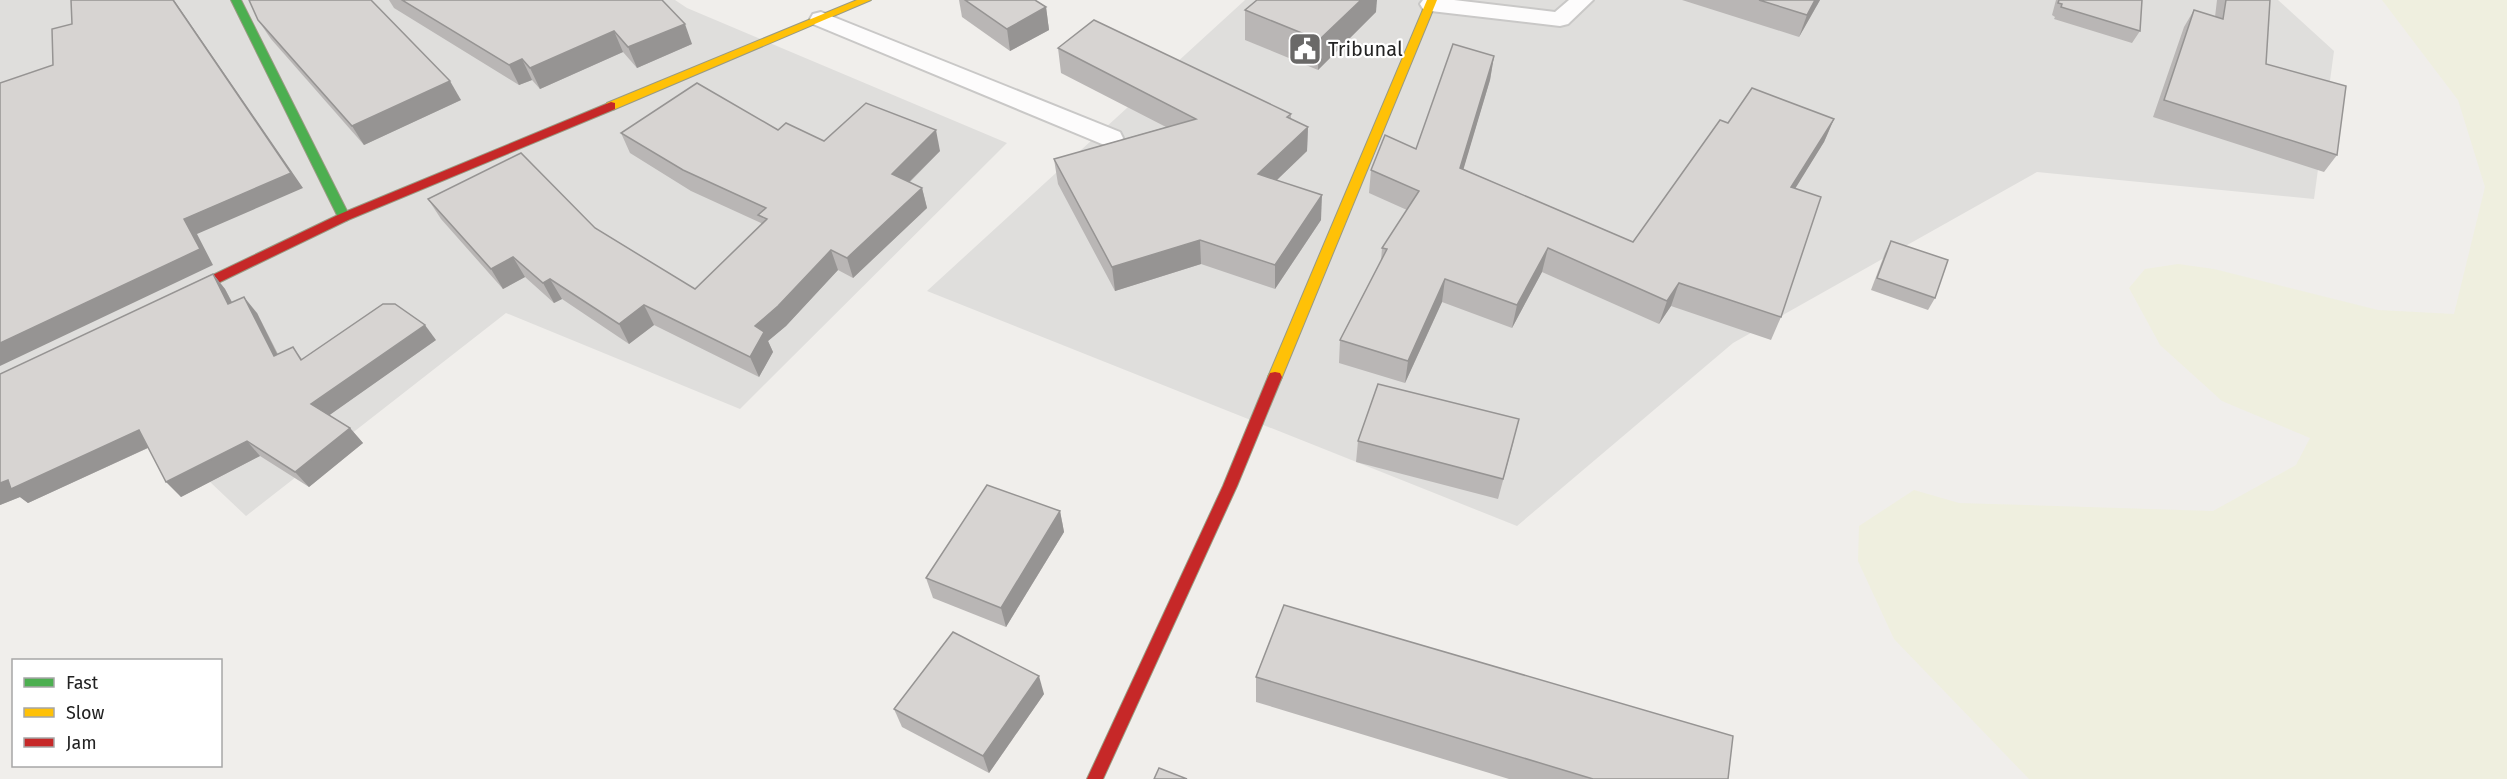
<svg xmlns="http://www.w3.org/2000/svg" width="2507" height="779" font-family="'Fira Sans',sans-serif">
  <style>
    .residential { fill: #dfdedc }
    .farmland { fill: #efefdf }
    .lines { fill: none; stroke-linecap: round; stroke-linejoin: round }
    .lane-casing { stroke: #c9c8c7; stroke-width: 4 }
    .fast-casing { stroke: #999a82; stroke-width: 2 }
    .slow-casing { stroke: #999a82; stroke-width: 2 }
    .jam-casing { stroke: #999a82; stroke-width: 2 }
    .lane { fill: #fdfcfc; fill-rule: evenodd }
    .fast { fill: #4caf50; fill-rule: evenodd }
    .slow { fill: #ffc107; fill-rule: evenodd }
    .jam { fill: #c62828; fill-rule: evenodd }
    .wall { fill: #b9b6b5 }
    .shaded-wall { fill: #969493 }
    .building { fill: #d7d4d2; stroke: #969493; stroke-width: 1.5 }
    .labels { text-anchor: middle; stroke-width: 4.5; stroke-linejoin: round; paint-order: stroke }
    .poi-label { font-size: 20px; fill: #222; stroke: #fff; text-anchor: start }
  </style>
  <rect width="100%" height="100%" fill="#f0eeeb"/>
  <g class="residential">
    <polygon points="0,0 675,0 687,8 1007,143 740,409 506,313 246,516 97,375 0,426"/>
    <polygon points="1245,0 2278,0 2334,51 2314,199 2037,172 1733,343 1517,526 927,291"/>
  </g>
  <polygon class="farmland" points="2382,0 2507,0 2507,779 2029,779 1894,639 1858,561 1859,526 1914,490 1959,503 2213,511 2296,465 2310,438 2222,401 2160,345 2129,288 2145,269 2178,264 2214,269 2378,310 2454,314 2485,187 2458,100"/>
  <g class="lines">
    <defs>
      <g id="lane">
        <polygon points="1423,0 1454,0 1555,12 1569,0 1593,0 1568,24 1560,26 1431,11 1423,9 1420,4"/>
        <polygon points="821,12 1120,132 1123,138 1120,144 1111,146 1102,144 813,24 810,19 813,14"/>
      </g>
      <polygon id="fast" points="231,0 241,0 350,217 348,220 344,221 338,217"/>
      <g id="slow">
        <polygon points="857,0 871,0 615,109 611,110 605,106 607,103"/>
        <polygon points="1427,0 1437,0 1282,377 1280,381 1270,381 1268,377"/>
      </g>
      <g id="jam">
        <polygon points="611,102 615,103 615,109 348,220 181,301 171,301 170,298 171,295 340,214"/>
        <polygon points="1275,372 1280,373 1282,377 1237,486 1103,779 1087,779 1223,486 1268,377 1270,373"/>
      </g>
    </defs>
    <use href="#lane" class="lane-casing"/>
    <use href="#fast" class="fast-casing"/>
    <use href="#slow" class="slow-casing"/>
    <use href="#jam" class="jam-casing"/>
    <use href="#lane" class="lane"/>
    <use href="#fast" class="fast"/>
    <use href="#slow" class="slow"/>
    <use href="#jam" class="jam"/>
  </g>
  <g class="wall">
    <polygon points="389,0 662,0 692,44 637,68 623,52 540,89 532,80 519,85 394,8"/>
    <polygon points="959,0 1035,0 1046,7 1049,30 1010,51 962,17"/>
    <polygon points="1682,0 1820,0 1799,37"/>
    <polygon points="2056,0 2142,0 2140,31 2132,43 2054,19 2055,17 2052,15"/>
    <polygon points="2217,0 2270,0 2266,64 2337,155 2324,172 2153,117 2184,27 2194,10 2215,17"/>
    <polygon points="1245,10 1376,12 1318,70 1245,40"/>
    <polygon points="258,20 461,100 364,145 271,39"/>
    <polygon points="1058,48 1291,114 1291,119 1308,127 1307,151 1277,180 1321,220 1275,289 1201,264 1115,291 1058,184 1054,159 1166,127 1061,73"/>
    <polygon points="1494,56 1490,80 1463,169 1633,242 1728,123 1834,119 1824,142 1795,188 1781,317 1771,340 1671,306 1659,324 1542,272 1512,328 1442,302 1405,383 1339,363 1340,340 1381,261 1382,248 1407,210 1369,193 1371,170 1416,149"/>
    <polygon points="778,130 824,141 940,151 910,182 922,188 927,208 853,278 838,270 786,326 768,341 773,352 759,377 654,325 629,344 562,299 554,303 525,277 503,289 441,219 428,199 595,228 695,289 761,225 761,223 691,191 630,153 621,133"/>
    <polygon points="1891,241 1935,298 1928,310 1871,290 1885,253"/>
    <polygon points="213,274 225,289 232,302 257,313 278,354 293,347 302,359 436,340 329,415 350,428 363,443 309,487 260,456 181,497 148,448 28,503 20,497 0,505 0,374"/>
    <polygon points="1514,440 1498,499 1356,462 1358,441"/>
    <polygon points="1060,511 1064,532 1006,627 933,598 926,578"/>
    <polygon points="1256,677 1728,779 1509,779 1256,702"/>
    <polygon points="1044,694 989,773 902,727 894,709"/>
  </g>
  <g class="shaded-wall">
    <polygon points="174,0 303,188 197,234 213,265 0,366 0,343"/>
    <polygon points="1361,0 1377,0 1376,12 1318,70 1319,40"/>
    <polygon points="1815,0 1820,0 1799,37 1807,15"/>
    <polygon points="1046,7 1049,30 1010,51 1007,29"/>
    <polygon points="685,24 692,44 637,68 628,47"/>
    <polygon points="614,31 623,52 540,89 530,68"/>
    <polygon points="1494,56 1490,80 1457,191 1460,168"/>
    <polygon points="522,59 532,80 519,85 509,65"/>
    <polygon points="450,81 461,100 364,145 352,126"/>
    <polygon points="1834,119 1824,142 1782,210 1791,187"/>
    <polygon points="1308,127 1307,151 1258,198 1258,174"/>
    <polygon points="936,130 940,151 897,194 892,174"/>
    <polygon points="922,188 927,208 853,278 847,258"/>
    <polygon points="1322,195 1321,220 1275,289 1275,265"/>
    <polygon points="1200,240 1201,264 1115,291 1112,267"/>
    <polygon points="1548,248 1542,272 1512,328 1517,305"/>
    <polygon points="831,250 838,270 786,326 768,341 773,352 759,377 750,357 755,326"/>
    <polygon points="513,257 525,277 503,289 491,269"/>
    <polygon points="213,274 225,289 241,320 228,304"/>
    <polygon points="550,279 562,299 554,303 543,283"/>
    <polygon points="1445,279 1442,302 1405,383 1408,361"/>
    <polygon points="1679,283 1671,306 1659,324 1667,301"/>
    <polygon points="244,297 257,313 286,372 274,356"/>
    <polygon points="644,305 654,325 629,344 619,324"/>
    <polygon points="425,325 436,340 324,419 311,404"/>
    <polygon points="350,428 363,443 309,487 295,472"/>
    <polygon points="139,430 154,445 28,503 20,497 0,505 0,483"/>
    <polygon points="247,441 260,456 181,497 166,482"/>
    <polygon points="1060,511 1064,532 1006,627 1001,608"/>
    <polygon points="1039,676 1044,694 989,773 983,756"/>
  </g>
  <g class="building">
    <polygon points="71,0 173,0 291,173 184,219 200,249 0,343 0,83 53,65 52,29 72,24"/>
    <polygon points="249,0 371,0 450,81 352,126 258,20"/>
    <polygon points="402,0 662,0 685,24 628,47 614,31 530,68 522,59 509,65"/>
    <polygon points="965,0 1035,0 1046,7 1007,29"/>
    <polygon points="1257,0 1361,0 1319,40 1245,10"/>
    <polygon points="1759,0 1815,0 1807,15"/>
    <polygon points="2059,0 2142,0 2140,31 2061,7 2062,4 2058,3"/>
    <polygon points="2226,0 2270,0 2266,64 2346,86 2337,155 2164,100 2194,10 2223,19"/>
    <polygon points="1094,20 1291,114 1287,117 1308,127 1258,174 1322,195 1275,265 1200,240 1112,267 1054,159 1196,119 1058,48"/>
    <polygon points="1453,44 1494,56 1460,168 1633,242 1720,120 1728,123 1752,88 1834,119 1791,187 1821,197 1781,317 1679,283 1667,301 1548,248 1517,305 1445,279 1408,361 1340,340 1387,249 1382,248 1419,191 1371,170 1385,135 1416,149"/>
    <polygon points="697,83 778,130 786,123 824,141 866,103 936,130 892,174 922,188 847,258 831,250 778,306 755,326 764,332 750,357 644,305 619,324 550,279 543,283 513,257 491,269 428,199 521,153 595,228 695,289 767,219 758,215 766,208 683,170 621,133"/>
    <polygon points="1891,241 1948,260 1935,298 1877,278"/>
    <polygon points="213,274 228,304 244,297 274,356 293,347 301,360 383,304 395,304 425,325 311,404 350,428 295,472 247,441 166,482 139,430 11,489 8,480 0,483 0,374"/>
    <polygon points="1378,384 1519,419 1503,479 1358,441"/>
    <polygon points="987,485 1060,511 1001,608 926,578"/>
    <polygon points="1284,605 1733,736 1728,779 1593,779 1256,677"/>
    <polygon points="953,632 1039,676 983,756 894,709"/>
    <polygon points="1159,768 1187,779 1154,779"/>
  </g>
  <defs>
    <symbol id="civic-square" viewBox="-11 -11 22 22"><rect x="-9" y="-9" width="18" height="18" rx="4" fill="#6a6968" stroke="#fff"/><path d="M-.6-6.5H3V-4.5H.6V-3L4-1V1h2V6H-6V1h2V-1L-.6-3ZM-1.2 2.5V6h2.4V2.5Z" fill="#fff"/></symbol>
  </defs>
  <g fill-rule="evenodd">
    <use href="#civic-square" x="1286" y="30" width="38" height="38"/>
  </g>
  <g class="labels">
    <g class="poi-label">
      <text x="1328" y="56">Tribunal</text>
    </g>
  </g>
  <rect x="12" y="659" width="210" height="108" fill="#ffffff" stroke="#a7a7a7" stroke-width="1.5"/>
  <rect x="24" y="678" width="30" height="9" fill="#4caf50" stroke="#a7a7a7" stroke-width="1.5"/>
  <text x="66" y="689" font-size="18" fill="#222222">Fast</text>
  <rect x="24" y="708" width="30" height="9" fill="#ffc107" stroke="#a7a7a7" stroke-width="1.5"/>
  <text x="66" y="719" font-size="18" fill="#222222">Slow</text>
  <rect x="24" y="738" width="30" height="9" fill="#c62828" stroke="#a7a7a7" stroke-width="1.5"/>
  <text x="66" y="749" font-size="18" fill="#222222">Jam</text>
</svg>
